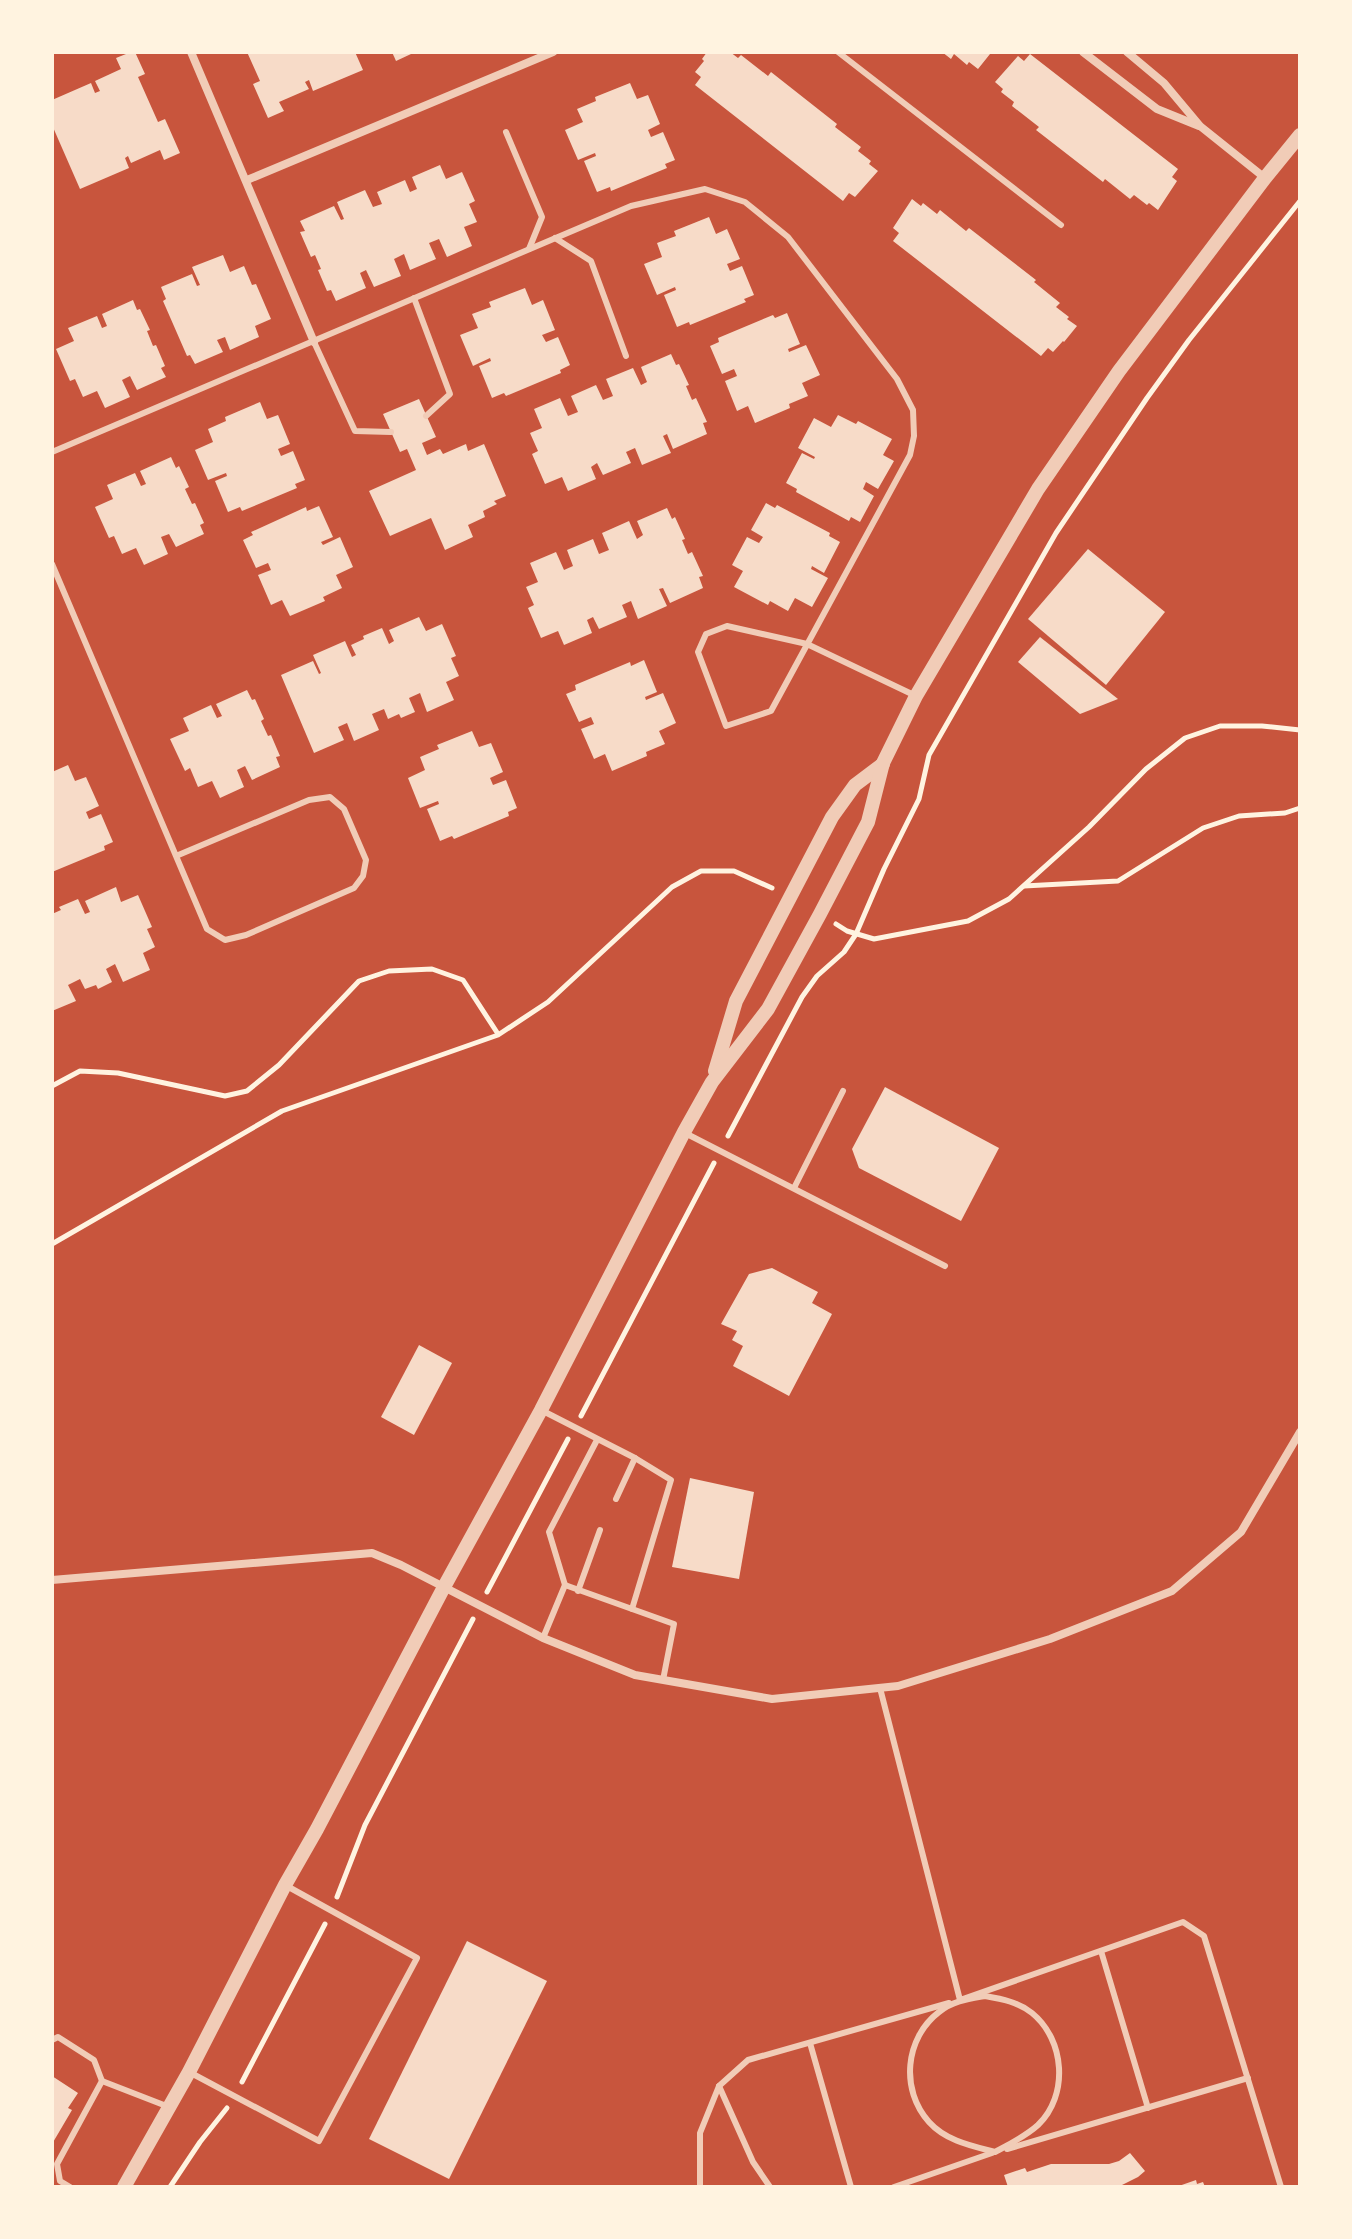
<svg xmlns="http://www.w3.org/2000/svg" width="1352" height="2239" font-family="'Roboto Condensed',sans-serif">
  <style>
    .building { fill: #f7dbc8 }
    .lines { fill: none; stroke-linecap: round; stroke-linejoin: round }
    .path { stroke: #fff3e0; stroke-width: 5 }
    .service { stroke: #f1ccb7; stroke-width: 6 }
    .minor { stroke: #f1ccb7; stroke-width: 8 }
    .tertiary { stroke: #f1ccb7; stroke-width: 14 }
  </style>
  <rect width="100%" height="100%" fill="#c8553d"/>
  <g class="building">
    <polygon points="131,52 135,52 145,74 138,77 158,122 165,119 180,153 164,160 160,150 131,163 128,156 125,158 129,168 80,189 52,125 52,100 91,83 95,93 100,91 95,81 121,69 116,58"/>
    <polygon points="247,52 355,52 363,70 313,91 309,80 305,82 309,89 279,102 284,111 268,118 253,84 260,81"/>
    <polygon points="392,52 410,52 411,54 396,61"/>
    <polygon points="707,52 730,52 738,58 741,55 768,76 771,72 837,124 835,127 861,147 858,151 871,161 869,164 878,171 855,197 849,193 843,201 695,85 701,77 695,72 704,61 702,59"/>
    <polygon points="942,52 988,52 990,54 978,69 969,62 967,65 954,54 951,59"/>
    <polygon points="1030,54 1178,169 1172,177 1177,181 1158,210 1149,203 1147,205 1134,195 1130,199 1105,179 1103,182 1036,130 1039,127 1012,106 1014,102 1001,92 1003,89 995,82 1018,56 1024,61"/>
    <polygon points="630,83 637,99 648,95 660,124 648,130 651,137 663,132 675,160 665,164 667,168 611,191 610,187 597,192 584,161 596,156 595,153 578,160 565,130 583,122 577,109 596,101 595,97"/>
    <polygon points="440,165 446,179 462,172 475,201 469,204 477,222 464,227 472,246 447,257 439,239 429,243 436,259 410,270 404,254 394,259 401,276 374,287 366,270 360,273 366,288 336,301 331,290 327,291 318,270 321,269 315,255 311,257 300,232 305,231 300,221 334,206 341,220 344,219 337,202 365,190 373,207 382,204 377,192 405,180 410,192 417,189 412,177"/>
    <polygon points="912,199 921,206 923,203 937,214 940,210 966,231 969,228 1036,280 1034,282 1060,303 1056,307 1069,317 1067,319 1077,326 1064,342 1063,341 1053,352 1048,348 1041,356 893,241 899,233 893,228"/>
    <polygon points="709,217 716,234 727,229 740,259 727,264 730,271 742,266 754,295 744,299 746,302 690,325 689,322 677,327 664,295 676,290 675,287 657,295 644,264 662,257 657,243 676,236 674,231"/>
    <polygon points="223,255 230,272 244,266 252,285 256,284 271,319 255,326 259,337 230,350 225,337 217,340 223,352 195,364 190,355 187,356 163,301 166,299 161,287 192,274 197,286 200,285 192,267"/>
    <polygon points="525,288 532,305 543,300 555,330 542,335 546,342 558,337 570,365 560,370 561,373 506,396 504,393 492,398 479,366 491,361 490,358 473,366 460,335 478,328 472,314 491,307 489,302"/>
    <polygon points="133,300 137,310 140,309 150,330 147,331 153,346 156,345 165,366 161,368 166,377 137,390 130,376 122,380 130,397 105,408 97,391 83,397 75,379 70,381 56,349 74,341 68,328 97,316 102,328 107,326 102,314"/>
    <polygon points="787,313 800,344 788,349 789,352 806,345 820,375 802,383 808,396 789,404 790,408 755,423 748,406 737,411 725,381 737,376 734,369 722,374 710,346 719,342 718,338 773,315 775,318"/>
    <polygon points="671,354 676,365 679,364 689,385 686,386 692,400 696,398 707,422 703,423 707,434 673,449 667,434 663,436 671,453 642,465 635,448 626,452 631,463 603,475 597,463 591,467 596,479 568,491 562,477 545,484 532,454 538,451 530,433 542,428 534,409 560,398 568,416 578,412 571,396 596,385 603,400 613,396 606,379 633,368 641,385 647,382 641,367"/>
    <polygon points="419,399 436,437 422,443 427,455 440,449 443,454 466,444 468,451 484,444 506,496 494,501 497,504 483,511 485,517 468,525 473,537 445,550 431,518 390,536 369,491 416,470 407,449 400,452 383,414"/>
    <polygon points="260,402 267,419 278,415 290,444 278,449 281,456 293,451 305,480 295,484 297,488 242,511 240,507 228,512 215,481 227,476 226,473 208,480 195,450 213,442 208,429 226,421 225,417"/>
    <polygon points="838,415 856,424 858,421 892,439 883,455 894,461 878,489 866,482 863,489 874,496 860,522 851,517 849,521 796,492 797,489 786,483 802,453 814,459 815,457 798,448 814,418 831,427"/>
    <polygon points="171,457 176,468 179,466 189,487 185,489 192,504 195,503 204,523 200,525 204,534 176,547 169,534 161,537 168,554 144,565 136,548 122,554 114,536 109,538 95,507 113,499 107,485 135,473 141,486 146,484 140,471"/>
    <polygon points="766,503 775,508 777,505 830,533 829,536 840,542 824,573 812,566 811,569 828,578 812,607 795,598 788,611 770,601 768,605 734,587 743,571 732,565 747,537 759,543 763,537 751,530"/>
    <polygon points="319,506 333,537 321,542 323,545 340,537 353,567 336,575 342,588 323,597 325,601 290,616 282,600 271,605 258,575 271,570 268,563 256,568 243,540 253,535 251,532 306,507 307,511"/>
    <polygon points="667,508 672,519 675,517 685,539 682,540 688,554 692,552 703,576 699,577 703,588 670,603 663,588 659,589 667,606 638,619 631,601 622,605 627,617 599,629 593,617 587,620 592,633 564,645 558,631 541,638 528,608 534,605 526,587 538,582 530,563 556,552 564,570 573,566 567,550 593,539 599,554 609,550 602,533 629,521 637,539 643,535 637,521"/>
    <polygon points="1088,549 1165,612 1106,685 1028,619"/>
    <polygon points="419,617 426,631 442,624 456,656 451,658 459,676 446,682 454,700 427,712 420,693 409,698 415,712 401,718 399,714 388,719 384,709 372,714 379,730 354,741 347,723 338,727 344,740 314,753 281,675 313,661 319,674 321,673 313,655 345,641 352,657 356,655 351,645 364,639 363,636 382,628 389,644 394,641 389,630"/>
    <polygon points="1040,637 1118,699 1080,714 1018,662"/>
    <polygon points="644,660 657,692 645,697 646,700 663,693 676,723 659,731 665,744 646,752 647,756 612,771 605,754 594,759 581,729 594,724 591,717 579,722 566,694 576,690 575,685 630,662 631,666"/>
    <polygon points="247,690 252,700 255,699 264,719 261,721 268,736 271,735 280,756 276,757 280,767 252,780 245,766 237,770 244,787 220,798 212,781 198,787 190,768 185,771 170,739 189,731 183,718 211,705 217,718 222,716 216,704"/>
    <polygon points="472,731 479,747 491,743 503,772 490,778 493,785 506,780 517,808 508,812 509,816 454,839 452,836 440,841 427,809 439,804 438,801 420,808 408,778 425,770 420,757 439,749 437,745"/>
    <polygon points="68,765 75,781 86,777 99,806 86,812 89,819 101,814 113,842 104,846 105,850 52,872 52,772"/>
    <polygon points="116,887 121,902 138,895 152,927 147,929 155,947 143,953 150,970 123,982 115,964 106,969 112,982 98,989 96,985 85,989 80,979 68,985 76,1001 52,1011 52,914 61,910 59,907 78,899 85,914 90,912 85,901"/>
    <polygon points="885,1087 999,1148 961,1221 859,1168 852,1149"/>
    <polygon points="772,1268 818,1292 812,1303 832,1314 789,1396 733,1366 743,1346 732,1340 737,1331 721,1324 749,1274"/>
    <polygon points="419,1345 452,1363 414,1435 381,1417"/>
    <polygon points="690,1478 754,1492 739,1579 672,1567"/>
    <polygon points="467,1941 547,1981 449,2179 369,2139"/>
    <polygon points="52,2076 78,2093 68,2108 72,2110 52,2144"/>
    <polygon points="1130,2153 1145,2171 1138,2177 1118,2187 1008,2187 1004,2175 1025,2168 1027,2172 1051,2164 1109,2164 1119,2161"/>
    <polygon points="1196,2180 1197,2184 1203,2182 1205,2187 1176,2187"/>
  </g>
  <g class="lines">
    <g class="path">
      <polyline points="1024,886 1118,881 1203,828 1239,816 1285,813 1300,808"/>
      <polyline points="836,924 847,931 874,939 968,921 1009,899 1089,827 1146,769 1185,738 1220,726 1262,726 1300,730"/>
      <polyline points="52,1086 80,1071 118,1073 225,1096 247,1091 279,1065 359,981 389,971 432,969 463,980 498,1034"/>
      <polyline points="728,1136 802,997 817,976 844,952 856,934 884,869 919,799 929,755 1056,533 1147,398 1189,340 1300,201"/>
      <polyline points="52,1244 282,1111 498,1035 548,1002 672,887 701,871 734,871 772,888"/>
      <polyline points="581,1416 714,1163"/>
      <polyline points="487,1592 568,1439"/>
      <polyline points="337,1897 365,1825 473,1619"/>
      <polyline points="242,2082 325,1924"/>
      <polyline points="170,2187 200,2142 227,2108"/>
    </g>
    <g class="service">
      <polyline points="838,52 1061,225"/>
      <polyline points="506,132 542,217 529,249"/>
      <polyline points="555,238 591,261 626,356"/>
      <polyline points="414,298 450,394 426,416"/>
      <polyline points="314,342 355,431 391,432"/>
      <polyline points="52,452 631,206 705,189 745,202 788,237 897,379 913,410 914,436 910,455 771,711 726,726 698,652 706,634 727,626 807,644 916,696"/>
      <polyline points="52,564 207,929 225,940 246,935 354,888 363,876 366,860 344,809 330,797 309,800 176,856"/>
      <polyline points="685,1133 945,1266"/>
      <polyline points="794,1188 843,1091"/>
      <polyline points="543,1411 635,1458 671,1480 632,1609"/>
      <polyline points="616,1499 635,1458"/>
      <polyline points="565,1585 549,1532 597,1440"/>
      <polyline points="578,1591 600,1530"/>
      <polyline points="543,1638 565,1585 674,1624 663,1680"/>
      <polyline points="880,1688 960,2000 1183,1922 1204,1936 1281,2187"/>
      <polyline points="1101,1951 1148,2108"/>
      <path d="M985,1996C1002,1999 1018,2002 1032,2013C1065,2040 1069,2095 1038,2125C1026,2136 1010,2144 995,2152C972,2146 946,2141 929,2122C900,2090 905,2038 939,2012C953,2001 968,1999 985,1996Z"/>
      <polyline points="52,2040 58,2037 94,2060 102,2081"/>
      <polyline points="810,2043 851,2187"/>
      <polyline points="191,2073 319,2141 417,1958 285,1885"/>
      <polyline points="719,2086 753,2162 770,2187"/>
      <polyline points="1007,2149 1248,2078"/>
      <polyline points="70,2187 60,2181 57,2164 102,2081 169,2107"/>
      <polyline points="700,2187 700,2133 719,2086 748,2060 949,2003"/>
      <polyline points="894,2187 992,2153"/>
    </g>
    <g class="minor">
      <polyline points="191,52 314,342"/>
      <polyline points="1083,52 1157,109 1199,126"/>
      <polyline points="1127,52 1164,83 1200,126 1265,178"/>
      <polyline points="247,180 553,52"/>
      <polyline points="52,1580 372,1553 401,1565 543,1638 635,1675 772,1699 898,1686 1050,1639 1172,1591 1241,1532 1300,1432"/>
    </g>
    <g class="tertiary">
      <polyline points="715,1071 736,1001 832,817 855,785 883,764"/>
      <polyline points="124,2187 189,2072 285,1885 317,1829 444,1587 541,1410 684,1132 712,1082 768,1009 820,914 868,822 883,763 916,696 1038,489 1119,371 1265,178 1300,135"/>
    </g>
  </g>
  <rect width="1352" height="2239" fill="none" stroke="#fff3e0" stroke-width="108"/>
</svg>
